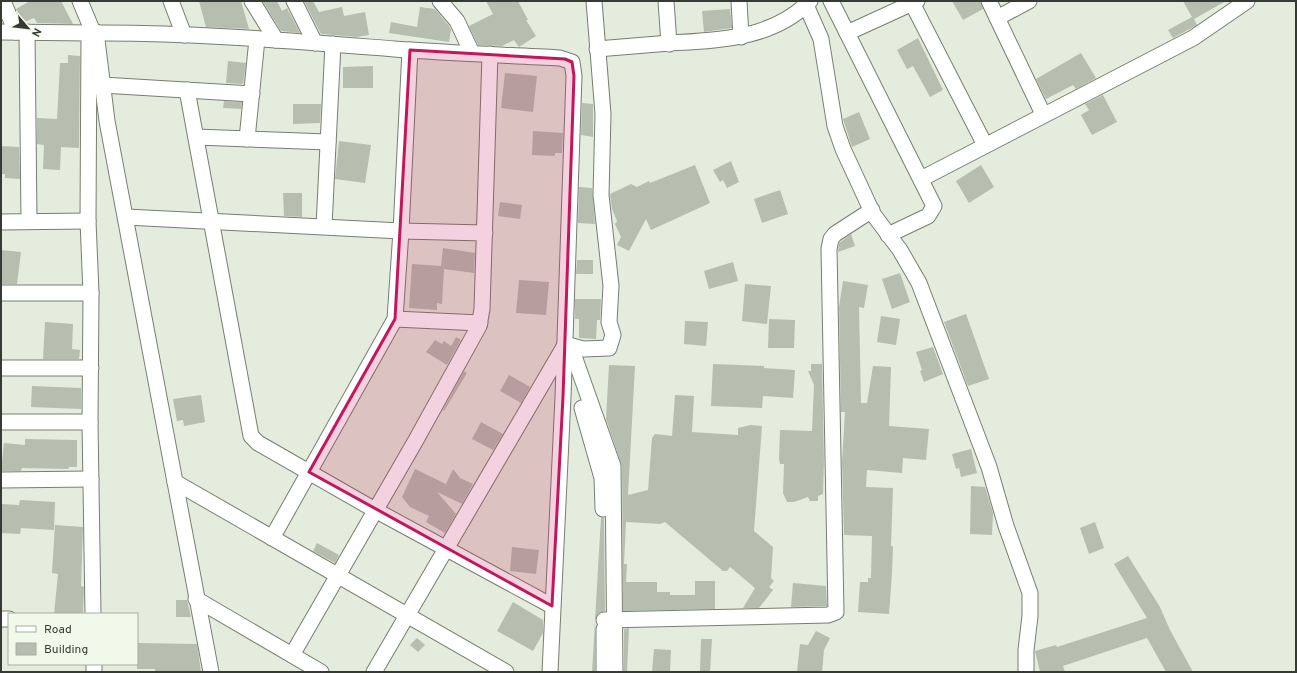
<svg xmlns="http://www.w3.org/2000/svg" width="1297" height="673" font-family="Overpass,sans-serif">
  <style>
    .building { fill: #b5beaf }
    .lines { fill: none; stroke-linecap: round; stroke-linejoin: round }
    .minor-casing { stroke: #777e70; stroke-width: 17 }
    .minor { stroke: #fff; stroke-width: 15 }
    .marked { fill: #c2185b; fill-opacity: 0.2; stroke: #c2185b; stroke-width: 3; stroke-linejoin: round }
  </style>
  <rect width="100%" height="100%" fill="#e4eddd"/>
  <g class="building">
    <polygon points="30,1 61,1 73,24 37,23 34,18 22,23 16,9"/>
    <polygon points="199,1 241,1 249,29 206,27"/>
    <polygon points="265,1 277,1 282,11 287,8 300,33 281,31 263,2"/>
    <polygon points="304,1 313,1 319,12 342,7 344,16 365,12 369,35 357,37 321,34"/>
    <polygon points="486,1 518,1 528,20 526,20 536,36 519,47 514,40 502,46 478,45 469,26 493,14"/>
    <polygon points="952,1 980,1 983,9 963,20"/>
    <polygon points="1183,1 1226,1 1194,19 1197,25 1173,38 1168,30 1192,17"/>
    <polygon points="420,7 435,9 449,26 451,30 449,42 389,33 391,22 417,27"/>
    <polygon points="730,9 732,28 704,32 702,11"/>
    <polygon points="918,38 943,90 930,97 913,66 907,69 897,50"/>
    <polygon points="1081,53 1096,78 1076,89 1073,85 1046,99 1036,79"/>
    <polygon points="68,55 80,56 79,148 61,147 60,170 43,169 44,145 37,144 37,118 57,119 60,63 68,63"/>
    <polygon points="228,61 246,63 243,84 226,83"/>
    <polygon points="373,66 373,88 343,88 343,67"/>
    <polygon points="505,73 537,76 533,112 501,108"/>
    <polygon points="1103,95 1117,122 1092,135 1081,115 1089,110 1085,104"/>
    <polygon points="224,101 242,102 241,109 223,108"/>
    <polygon points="582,103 593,104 593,137 581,135"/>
    <polygon points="293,104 321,104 320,123 293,124"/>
    <polygon points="859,112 870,139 852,147 843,119"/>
    <polygon points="533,131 563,133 562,153 555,153 555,156 532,155"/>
    <polygon points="339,141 371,145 365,183 335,179"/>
    <polygon points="1,146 19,147 20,179 5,178 5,174 1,174"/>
    <polygon points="731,161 739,182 727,188 723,180 720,182 713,170"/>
    <polygon points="695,165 710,203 651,230 646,219 629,251 617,245 621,237 615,224 617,221 612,209 610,194 631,184 637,187 649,181 650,183"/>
    <polygon points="981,165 994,187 969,203 956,181"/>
    <polygon points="579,187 592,188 595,224 578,223"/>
    <polygon points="780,190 788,214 762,223 754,199"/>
    <polygon points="283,193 302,193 302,217 284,216"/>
    <polygon points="500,202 522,205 520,219 498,216"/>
    <polygon points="851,234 855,246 838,252 839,243"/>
    <polygon points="443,248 475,253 474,273 444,269 442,304 437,303 437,310 409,308 412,264 441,266"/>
    <polygon points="1,250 21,252 17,284 1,284"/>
    <polygon points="577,260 593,260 593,274 576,274"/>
    <polygon points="733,262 738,281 709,289 704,271"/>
    <polygon points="900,273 910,302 892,309 882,279"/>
    <polygon points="519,280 549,282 546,315 516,313"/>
    <polygon points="843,281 868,285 864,308 859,307 861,403 867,403 873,366 891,367 889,426 929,429 926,460 903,458 902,473 867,470 866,487 893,488 891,546 893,546 892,573 889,614 858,612 860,582 868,582 868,578 871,578 872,536 844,535 842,461 845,412 841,412 839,307"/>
    <polygon points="745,284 771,286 767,324 742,321"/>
    <polygon points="575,299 601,299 600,320 597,320 596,339 579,338 579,319 575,319"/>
    <polygon points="966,314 989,379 968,386 944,322"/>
    <polygon points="881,316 900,319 896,345 877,342"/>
    <polygon points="769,319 795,320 794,348 768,348"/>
    <polygon points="685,321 708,322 706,346 684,344"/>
    <polygon points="45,322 73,324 72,349 80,350 79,359 43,359"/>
    <polygon points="456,337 461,340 447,365 426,352 435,340 442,344 444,341 451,346"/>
    <polygon points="933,347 943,374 924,382 920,371 922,370 916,352"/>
    <polygon points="713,364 764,366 764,368 795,370 793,398 763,396 762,408 711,406"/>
    <polygon points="811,364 822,364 824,461 823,494 818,496 818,501 810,501 808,497 794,502 787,502 783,493 784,464 780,464 779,459 780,430 812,431 814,385 808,371 811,371"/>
    <polygon points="609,365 635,366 628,495 648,490 652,438 655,434 672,436 675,395 694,396 692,432 738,435 738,428 751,425 762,426 754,531 773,547 771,578 774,581 769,587 773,590 759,608 743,608 755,588 730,567 727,571 723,571 665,522 660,524 626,522 624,564 627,564 626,582 657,582 657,592 670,592 670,595 695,595 695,581 715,581 715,609 623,611 622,466 606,419"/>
    <polygon points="464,371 467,373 444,411 443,410"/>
    <polygon points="509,375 530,387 521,403 500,391"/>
    <polygon points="32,386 81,388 81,409 31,407"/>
    <polygon points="201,395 205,422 184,426 183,420 177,421 173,399"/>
    <polygon points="481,422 503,434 493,450 472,439"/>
    <polygon points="25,439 77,440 77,467 69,467 68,469 22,468 21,471 1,471 4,443 25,445"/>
    <polygon points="971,449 977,473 961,477 959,468 956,469 952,454"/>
    <polygon points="415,469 446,484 453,469 460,478 473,484 462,504 437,492 456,514 445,533 426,522 429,516 410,507 402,497"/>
    <polygon points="971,486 985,487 993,513 992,535 970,534"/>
    <polygon points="20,500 55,502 54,530 21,528 20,534 1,533 1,504 19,505"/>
    <polygon points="601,517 604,518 605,611 599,613 595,620 595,672 592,672"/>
    <polygon points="1095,522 1104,548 1089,554 1080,528"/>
    <polygon points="55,525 83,527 81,586 84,587 83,614 54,614 58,574 52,573"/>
    <polygon points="317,543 339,555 335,563 313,551"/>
    <polygon points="512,547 539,550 536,574 510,571"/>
    <polygon points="1128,556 1160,607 1170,630 1193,672 1166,672 1147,638 1063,666 1065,672 1040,672 1035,651 1056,645 1057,647 1147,618 1114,564"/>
    <polygon points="793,583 826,586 827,606 791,607"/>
    <polygon points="176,600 187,600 191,617 176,617"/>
    <polygon points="513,602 543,620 543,633 533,651 497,631"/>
    <polygon points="629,628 627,672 624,672 624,629"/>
    <polygon points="816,631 830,638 824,650 822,672 797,672 800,644 808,645"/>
    <polygon points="417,638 425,645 418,652 410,645"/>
    <polygon points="701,639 712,639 710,672 700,672"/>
    <polygon points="137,643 197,644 201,672 155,672 155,669 137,669"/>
    <polygon points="654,649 671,650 670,672 652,672"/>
  </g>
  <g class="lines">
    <defs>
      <g id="minor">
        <polyline points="3,1 16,32"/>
        <polyline points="80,1 93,32"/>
        <polyline points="171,1 184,35"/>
        <polyline points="252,1 276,40"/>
        <polyline points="294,1 315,43"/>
        <polyline points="440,1 457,21 472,53"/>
        <polyline points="666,1 669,44"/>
        <polyline points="739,1 741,37"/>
        <polyline points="831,1 934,206 928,216 888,235"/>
        <polyline points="911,1 985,145"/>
        <polyline points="989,1 1043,114"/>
        <polyline points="806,5 821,39 835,126 843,149 873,214 900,250 919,283 989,467 1006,526 1030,593 1030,616 1026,650 1026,672"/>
        <polyline points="997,18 1029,1"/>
        <polyline points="1,32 89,33 88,221 91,293 90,422 93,614"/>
        <polyline points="27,32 29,221"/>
        <polyline points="96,32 107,121 175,482 506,672"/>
        <path d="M89,33C190,32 293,41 394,49C449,53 505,55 560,58L572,62L574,76L563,397L550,672"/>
        <polyline points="847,33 917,1"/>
        <path d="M597,49C622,47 646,45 670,43C720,40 773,39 810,1"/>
        <polyline points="102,85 252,94"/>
        <polyline points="187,90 251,436 258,443 375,510 552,606"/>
        <polyline points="196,137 328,142"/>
        <polyline points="247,139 257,39"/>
        <polyline points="921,179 1193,38 1247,1"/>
        <polyline points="126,217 401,231 485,233"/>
        <polyline points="1,222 88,221"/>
        <polyline points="324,226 333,44"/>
        <polyline points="1,293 91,293"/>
        <polyline points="395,319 480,323"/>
        <polyline points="565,344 583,349 609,348 613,335 609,322 611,286 601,195 603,114 594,1"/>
        <polyline points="1,368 91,368"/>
        <polyline points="582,408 602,478 603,509"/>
        <polyline points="1,422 90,422"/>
        <polyline points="1,480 91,479"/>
        <polyline points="175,482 211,672"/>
        <polyline points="272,538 395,319 401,231 410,50"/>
        <polyline points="196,599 321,672"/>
        <polyline points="1,619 9,619"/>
        <polyline points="604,620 828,615 836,612 829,249 831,239 835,234 872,210"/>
        <polyline points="604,629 604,672"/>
        <polyline points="292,655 416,440 479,326 482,309 490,54"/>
        <polyline points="94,664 94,672"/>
        <polyline points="374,672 565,345 574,356 613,466 615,672"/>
      </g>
    </defs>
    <use href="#minor" class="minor-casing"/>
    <use href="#minor" class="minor"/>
  </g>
  <path class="marked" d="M410,50L565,59L572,62L574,76L563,397L552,606L309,472L395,319Z"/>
  <rect width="1297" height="673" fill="none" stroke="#363a34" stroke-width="4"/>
  <rect x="8" y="613" width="130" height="52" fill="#f1faea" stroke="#a6ada1"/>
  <rect x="16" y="626" width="20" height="6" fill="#ffffff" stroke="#a6ada1"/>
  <text x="44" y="633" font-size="12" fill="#363a34">Road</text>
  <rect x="16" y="643" width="20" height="12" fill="#b5beaf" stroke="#a6ada1"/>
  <text x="44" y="653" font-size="12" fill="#363a34">Building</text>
  <g transform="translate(28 28) rotate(118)" stroke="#f1faea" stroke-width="3" paint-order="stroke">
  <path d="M0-3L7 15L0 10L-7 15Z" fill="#363a34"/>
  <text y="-6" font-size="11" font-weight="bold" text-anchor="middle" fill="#363a34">N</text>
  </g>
</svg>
